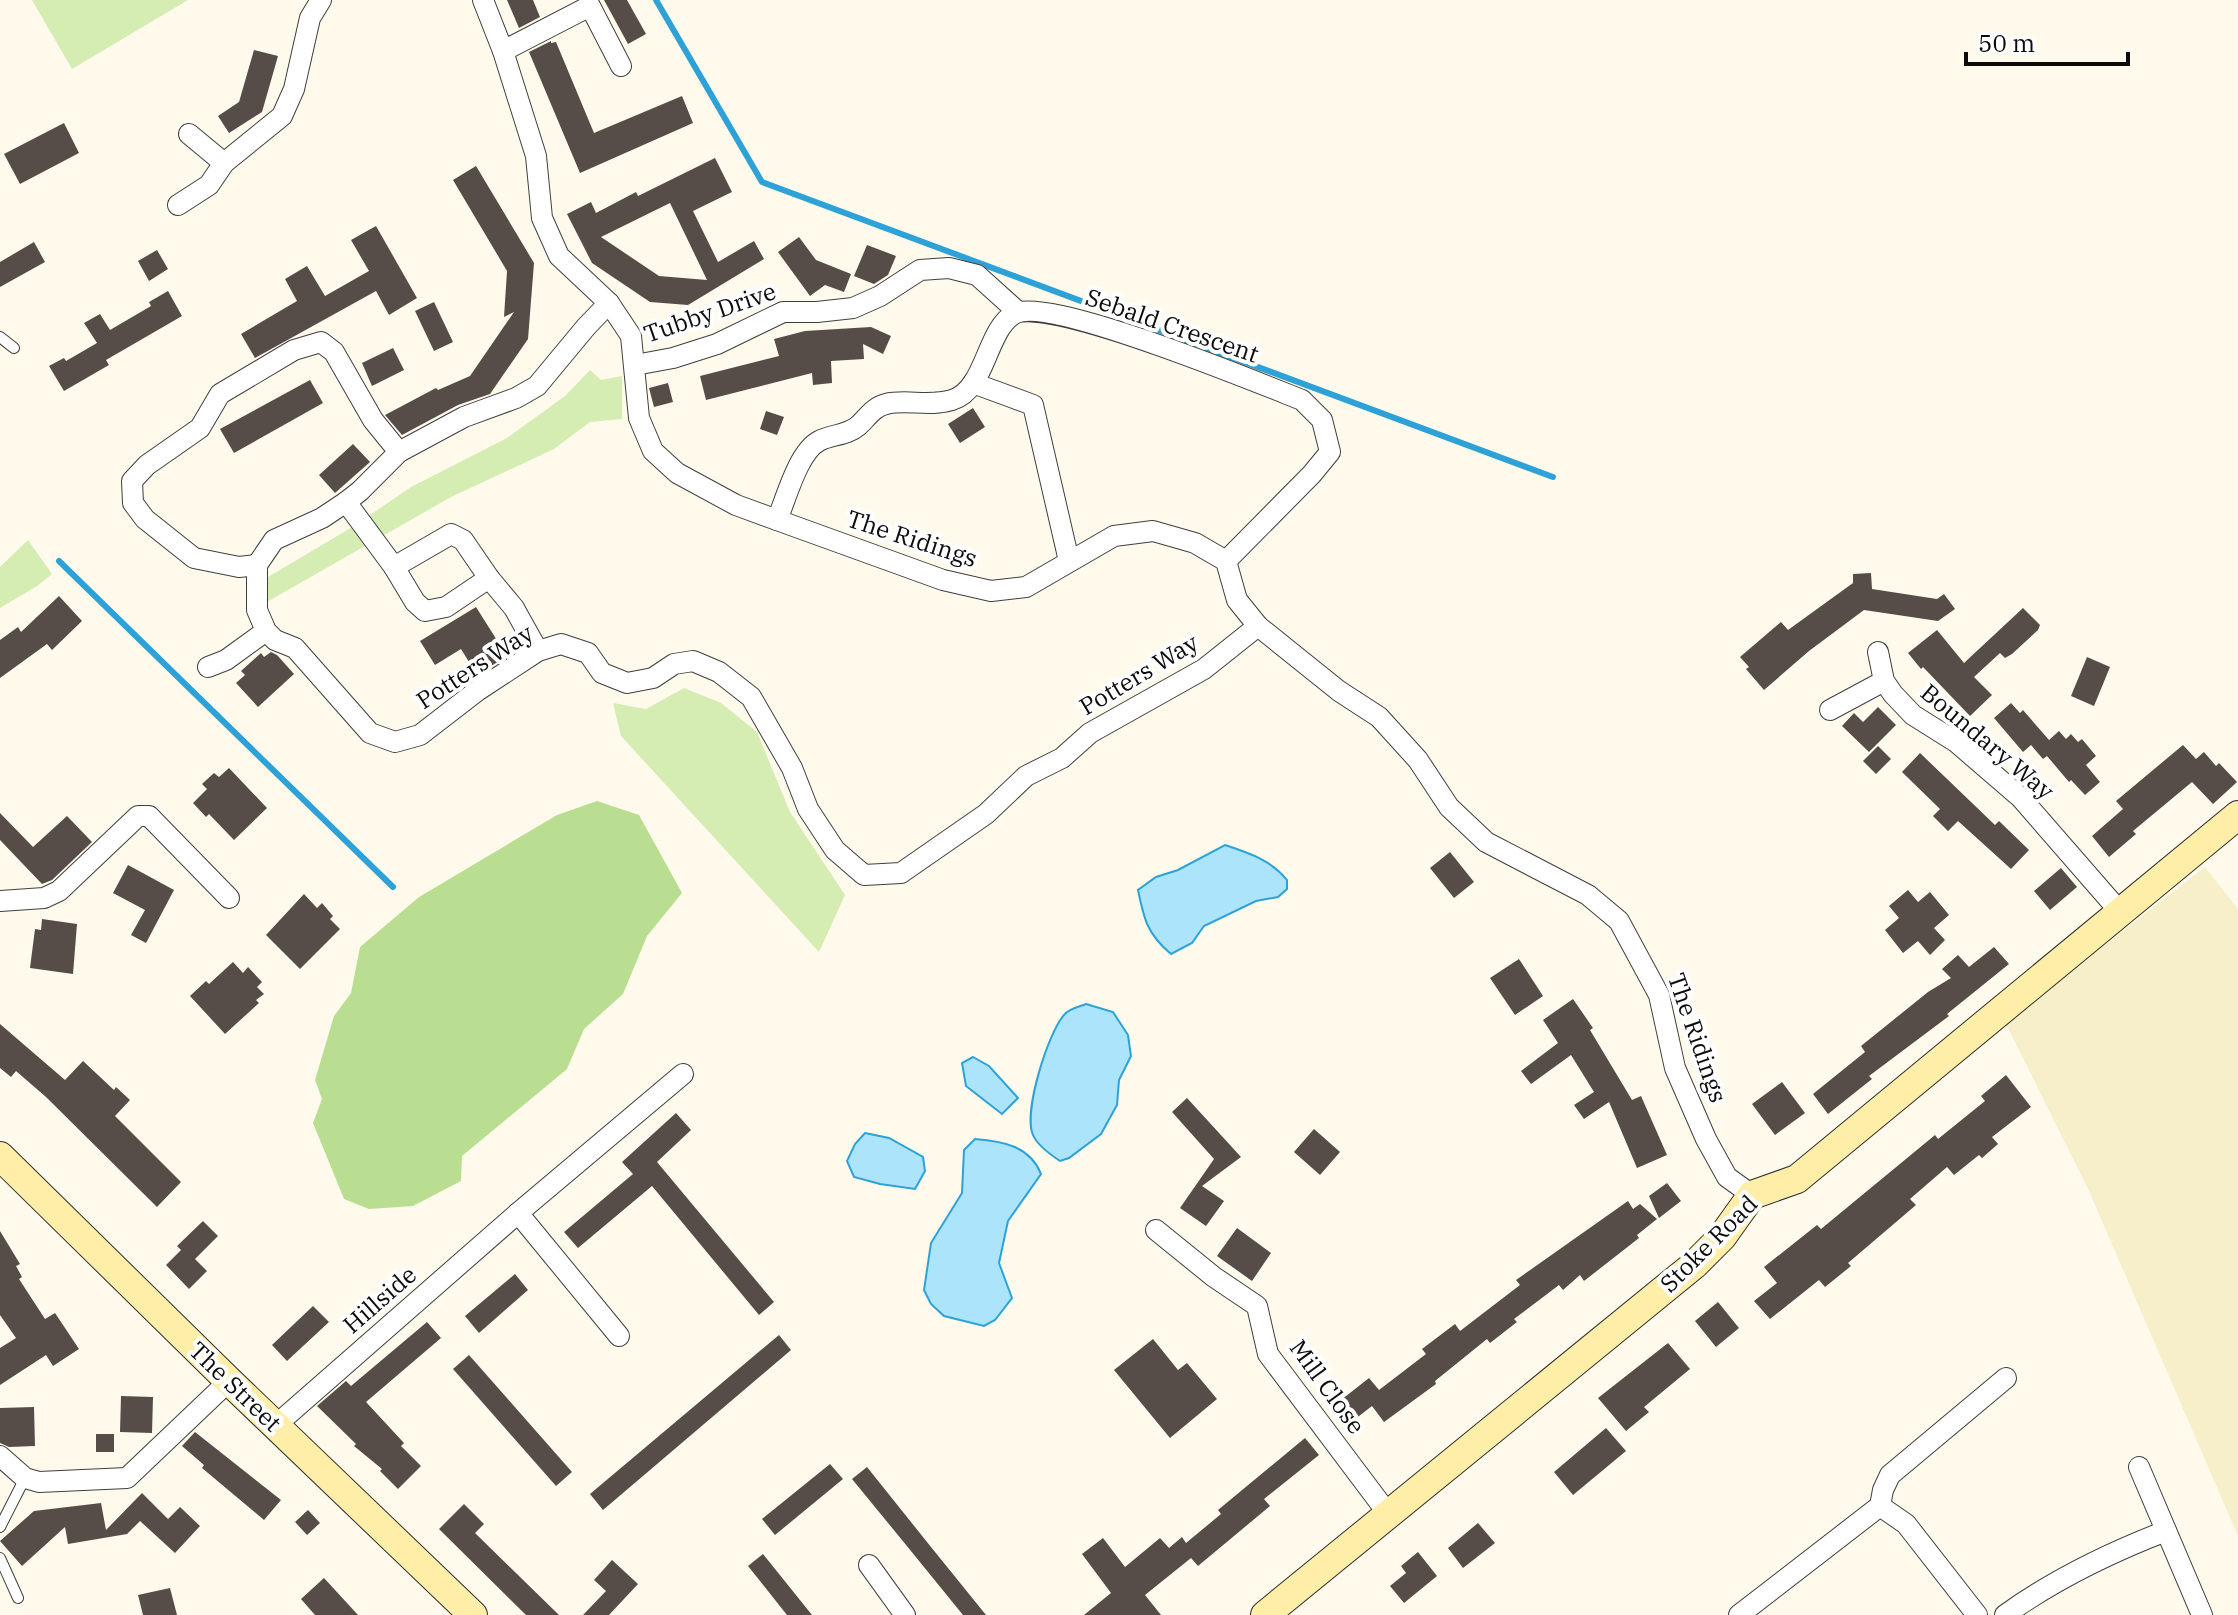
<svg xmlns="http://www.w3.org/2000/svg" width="2238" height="1615" font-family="'IBM Plex Serif',serif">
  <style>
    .farmland { fill: #f7efca }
    .green { fill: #d5ecb3 }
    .forest { fill: #bade91 }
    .water { fill: #ace4fb; stroke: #2ea2d7; stroke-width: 2 }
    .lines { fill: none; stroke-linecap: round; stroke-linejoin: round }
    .stream { stroke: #2ea2d7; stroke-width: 6 }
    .building { fill: #564c48; fill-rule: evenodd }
    .lane-casing { stroke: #3f3f3f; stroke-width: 12 }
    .street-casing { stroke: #3f3f3f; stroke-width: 22 }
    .secondary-casing { stroke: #2e2e2e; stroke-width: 30 }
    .lane { stroke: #fff; stroke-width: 10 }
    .street { stroke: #fff; stroke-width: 20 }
    .secondary { stroke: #ffeea7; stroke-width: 28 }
    .labels { text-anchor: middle; stroke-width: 8; stroke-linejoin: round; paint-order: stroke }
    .street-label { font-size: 24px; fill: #0c0c0c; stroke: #fff }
  </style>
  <rect width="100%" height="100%" fill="#fffaec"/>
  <polygon class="farmland" points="2205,867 2238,909 2238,1536 2089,1191 2005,1022"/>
  <g class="green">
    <polygon points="32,0 188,0 72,69"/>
    <polygon points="590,370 601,380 622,376 622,419 590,422 554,449 451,497 265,603 263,580 354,526 411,487 507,438 565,396"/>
    <polygon points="28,540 52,574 37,586 0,608 0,567"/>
    <polygon points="684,688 721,703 757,732 790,812 845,895 819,952 621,736 613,703 646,709"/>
  </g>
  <polygon class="forest" points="597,801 639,815 682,893 647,936 623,994 584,1029 567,1069 462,1156 461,1181 413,1206 369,1209 344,1199 313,1123 322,1099 315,1080 334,1016 351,993 360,947 419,897 557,815"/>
  <g class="water">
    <path d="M1225,845C1249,853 1271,860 1287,880V889L1278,897L1256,901L1204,926L1192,943L1171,954C1147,934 1144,919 1138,890L1156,877L1178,870Z"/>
    <path d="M1086,1004L1113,1012L1128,1035L1131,1056L1119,1080L1117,1105L1101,1134L1069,1158L1060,1161C1051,1155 1037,1145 1033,1135C1023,1112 1048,1033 1064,1015C1069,1008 1079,1007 1086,1004Z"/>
    <polygon points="973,1057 989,1066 1018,1098 1002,1114 966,1086 962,1063"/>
    <polygon points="865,1133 889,1138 923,1157 925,1171 915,1189 880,1184 854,1177 847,1161 855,1144"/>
    <path d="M975,1139C1002,1141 1030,1146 1041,1174L1008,1221L999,1263L1012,1298L995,1320L984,1326L944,1316L931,1304L924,1290L931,1243L962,1193L964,1150Z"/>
  </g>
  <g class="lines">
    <g class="stream">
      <polyline points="656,0 762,182 1553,477"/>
      <polyline points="59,561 393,887"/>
    </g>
  </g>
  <g class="building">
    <polygon points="507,0 533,0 540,17 519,28"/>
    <polygon points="604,0 627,0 646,34 628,44"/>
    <polygon points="551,41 551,43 556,42 594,133 682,96 693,123 580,173 529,52"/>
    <polygon points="254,50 278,56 262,112 229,133 218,116 239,102"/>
    <polygon points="64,123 79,153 20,184 4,154"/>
    <path d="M715,158L732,192L693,211L718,262L754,241L764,259L688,305L650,302L592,263L567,214L591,202L596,213L636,192L638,196ZM670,203L707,280L659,276L601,237Z"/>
    <polygon points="476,166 534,263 528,339 490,394 458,405 402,435 385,415 436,388 438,390 470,376 514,312 504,317 507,271 453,180"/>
    <polygon points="376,226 417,298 389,315 376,291 255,358 241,334 297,301 285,279 307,266 325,296 369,271 351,240"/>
    <polygon points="799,237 816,260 851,274 844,292 825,285 810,296 778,252"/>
    <polygon points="34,242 45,262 0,287 0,262"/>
    <polygon points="867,245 896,256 888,275 874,284 854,276"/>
    <polygon points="157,250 168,269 149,281 138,261"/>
    <polygon points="168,291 182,316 106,360 109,365 64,391 49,366 64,358 66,361 97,343 84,323 100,314 110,330 151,306 149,302"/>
    <polygon points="434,302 453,342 434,351 415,311"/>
    <polygon points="871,327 891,336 883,354 863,344 864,359 831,361 832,383 813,385 812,373 706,400 700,376 779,356 774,339 805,331"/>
    <polygon points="393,348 404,370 372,386 362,363"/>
    <polygon points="310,380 323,403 234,453 220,429"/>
    <polygon points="668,383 673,402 654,407 649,388"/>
    <polygon points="973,408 985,427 960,443 948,424"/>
    <polygon points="766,411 784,417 777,435 760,429"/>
    <polygon points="353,444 370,462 335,493 319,475"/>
    <polygon points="1871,573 1872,589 1937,599 1944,594 1955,609 1938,621 1864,610 1809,651 1764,690 1746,669 1749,667 1740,657 1781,622 1788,630 1853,583 1853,574"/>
    <polygon points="59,596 82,621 52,650 47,644 0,678 0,640 18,627 21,632"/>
    <polygon points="476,607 507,656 477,675 461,649 435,665 420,641"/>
    <polygon points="2023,608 2040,625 2038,630 2012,654 2005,658 2000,653 1974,677 1992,695 1970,716 1923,667 1921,669 1908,653 1937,630 1964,663"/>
    <polygon points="271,652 277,655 294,674 258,707 236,683 245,675 241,671 261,653 264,657"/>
    <polygon points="2087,657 2110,667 2094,706 2071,696"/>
    <polygon points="2011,703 2020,713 2023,710 2049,740 2059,731 2066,739 2071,734 2078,742 2082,739 2096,756 2086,765 2100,782 2085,795 2071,780 2069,782 2047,756 2043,759 2031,745 2023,752 1994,718"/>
    <polygon points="1878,707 1896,725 1869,752 1842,726 1854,713 1863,722"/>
    <polygon points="2183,745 2196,759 2204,752 2216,766 2219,763 2237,782 2213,804 2192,782 2133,831 2136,834 2109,857 2092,836 2123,809 2116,801"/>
    <polygon points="1878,746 1891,759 1876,774 1863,761"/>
    <polygon points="1920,753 1995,825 1999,821 2029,850 2011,869 1958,821 1948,831 1933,816 1940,809 1902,772"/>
    <polygon points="229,768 267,808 234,840 209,814 206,817 193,803 207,789 202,784 214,773 219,777"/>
    <polygon points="0,813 33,847 67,816 92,842 52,880 42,884 0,840"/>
    <polygon points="1450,852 1474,882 1454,898 1430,868"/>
    <polygon points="128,865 174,890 146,943 131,935 145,910 113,893"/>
    <polygon points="2061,868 2077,887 2050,910 2034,891"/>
    <polygon points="1908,890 1918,902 1930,892 1949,915 1934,928 1945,940 1930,955 1918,941 1903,953 1885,930 1899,918 1889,906"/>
    <polygon points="304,894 317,908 322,903 333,916 330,919 340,929 300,969 266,935"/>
    <polygon points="42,919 77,924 73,974 30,968 35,929 41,930"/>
    <polygon points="1994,947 2009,964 1947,1014 1949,1016 1869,1076 1872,1079 1828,1114 1813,1094 1865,1052 1861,1046 1928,992 1951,978 1942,969 1958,955 1969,967"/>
    <polygon points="1519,959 1543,996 1515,1015 1490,978"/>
    <polygon points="233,962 243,973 248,967 262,982 257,987 264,994 256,1000 259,1003 225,1034 190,996 206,981 209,984"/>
    <polygon points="1573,999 1593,1028 1590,1030 1632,1100 1641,1096 1667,1155 1637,1168 1609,1102 1584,1119 1574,1105 1594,1092 1571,1055 1531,1084 1521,1071 1558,1043 1543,1020"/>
    <polygon points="0,1024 65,1080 83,1061 114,1090 116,1087 130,1100 115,1116 181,1182 157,1207 46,1097 16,1071 11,1077 0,1068"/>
    <polygon points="2006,1075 2031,1107 1992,1137 1998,1144 1982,1158 1979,1155 1954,1175 1947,1167 1910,1199 1916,1205 1848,1263 1851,1266 1825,1287 1819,1280 1770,1319 1754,1301 1777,1283 1764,1267 1817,1225 1821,1229 1935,1135 1938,1139 1985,1101 1981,1096"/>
    <polygon points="1782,1082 1805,1113 1775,1135 1752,1104"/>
    <polygon points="1187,1098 1241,1157 1202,1186 1224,1201 1206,1226 1180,1208 1214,1159 1172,1112"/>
    <polygon points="676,1113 691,1130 657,1162 774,1302 759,1315 652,1186 578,1248 564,1232 633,1174 622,1162"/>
    <polygon points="1314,1129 1340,1152 1320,1175 1294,1152"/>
    <polygon points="1667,1183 1681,1201 1659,1218 1649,1196"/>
    <polygon points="1628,1201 1633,1209 1640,1204 1657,1219 1637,1235 1639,1238 1584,1281 1580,1275 1563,1290 1559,1285 1514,1319 1517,1322 1490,1343 1487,1339 1435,1381 1436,1384 1384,1422 1372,1406 1350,1423 1336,1404 1369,1378 1379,1390 1426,1354 1422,1349 1455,1324 1460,1331 1520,1285 1516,1280"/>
    <polygon points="203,1221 218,1236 195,1259 207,1271 189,1289 166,1265 181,1250 177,1246"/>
    <polygon points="1237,1228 1271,1253 1252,1281 1217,1256"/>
    <polygon points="0,1231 20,1264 16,1266 22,1277 19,1279 45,1319 55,1313 79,1349 53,1366 46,1355 0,1385 0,1348 16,1338 0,1315"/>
    <polygon points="515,1274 528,1290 479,1333 465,1316"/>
    <polygon points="1718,1302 1739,1328 1716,1347 1695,1321"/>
    <polygon points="313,1306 329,1322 287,1361 272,1345"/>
    <polygon points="427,1322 441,1338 366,1402 404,1443 401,1446 421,1466 398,1489 380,1471 382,1469 354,1446 356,1444 317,1406 346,1381 351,1386"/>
    <polygon points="779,1335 791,1350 603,1510 590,1494"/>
    <polygon points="1153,1339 1178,1370 1187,1363 1217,1399 1170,1438 1114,1370"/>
    <polygon points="1668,1343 1690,1369 1644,1407 1649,1412 1626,1431 1598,1398"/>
    <polygon points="469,1355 572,1472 556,1486 453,1369"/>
    <polygon points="121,1396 153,1397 152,1433 120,1432"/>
    <polygon points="34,1407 35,1446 9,1447 0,1443 0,1408"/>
    <polygon points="1606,1428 1626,1451 1573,1495 1554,1472"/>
    <polygon points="195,1432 281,1500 264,1520 202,1468 204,1465 182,1446"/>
    <rect x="96" y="1434" width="18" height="18"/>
    <polygon points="1305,1438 1319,1455 1264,1499 1270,1506 1198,1566 1191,1558 1145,1595 1161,1615 1084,1615 1111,1593 1082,1554 1103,1538 1125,1567 1160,1538 1169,1548 1182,1537 1186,1543 1221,1514 1218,1510"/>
    <polygon points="830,1464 843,1479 775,1535 762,1519"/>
    <polygon points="867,1467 931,1547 986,1615 963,1615 902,1540 852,1479"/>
    <polygon points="142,1493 168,1519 180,1507 200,1526 175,1553 140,1521 127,1534 68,1544 65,1527 22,1566 0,1541 34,1511 101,1503 106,1530"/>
    <polygon points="464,1504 484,1524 475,1533 559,1615 526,1615 439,1529"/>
    <polygon points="308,1510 320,1523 307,1535 295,1522"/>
    <polygon points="1478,1523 1495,1543 1463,1568 1448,1548"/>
    <polygon points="1418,1552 1437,1576 1404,1603 1390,1586 1406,1573 1401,1566"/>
    <polygon points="763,1554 812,1615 787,1615 748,1566"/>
    <polygon points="612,1560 638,1584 609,1615 583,1615 606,1591 594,1580"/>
    <polygon points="324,1578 358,1615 315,1615 301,1599"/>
    <polygon points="170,1588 177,1615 143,1615 138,1595"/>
  </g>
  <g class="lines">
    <defs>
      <g id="lane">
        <polyline points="0,337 14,348"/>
        <polyline points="0,1527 25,1478"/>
        <polyline points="0,1558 18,1598"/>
      </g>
      <g id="street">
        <polyline points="483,0 503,51 536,156 542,218 559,256 609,303 631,336 639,418 653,451 677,473 736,505 777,520 943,580 991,591 1026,587 1114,536 1153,531 1195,543 1226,561 1237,600 1258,626 1339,691 1379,717 1418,760 1449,807 1486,842 1588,895 1619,921 1659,995 1675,1068 1706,1139 1727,1177 1752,1195"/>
        <polyline points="503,51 590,6 621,66"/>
        <polyline points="189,134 224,163"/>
        <polyline points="178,205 209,185 224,163 282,116 294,89 310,18 321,0"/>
        <polyline points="609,303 586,327 537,386 516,398 464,417 399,452 360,491 346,502 322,518 274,540 257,565 257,610 266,631 275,640 295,648 370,733 395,742 420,735 477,691 538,651 561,644 588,653 602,673 627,683 653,678 674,664 693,661 719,672 751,697 792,768 808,809 835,850 864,875 901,873 986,814 1026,776 1062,758 1090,733 1204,669 1258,626"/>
        <polyline points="635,365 673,358 717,344 783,312 817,312 853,308 880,296 920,270 949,268 977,275 1017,311"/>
        <polyline points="973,383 1033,405 1069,561"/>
        <polyline points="346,502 394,567 451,534 463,540 489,578 514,608 538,651"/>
        <path d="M777,520C786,499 798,452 819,441C832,434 846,436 858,426C867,418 873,407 886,404C905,399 930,407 952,400C986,390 986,330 1014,314C1046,295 1259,383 1302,400L1322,420L1330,452L1312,474L1226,561"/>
        <polyline points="257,565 239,567 194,558 145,519 133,503 132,481 147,465 200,428 220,394 294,350 321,342 334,352 373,420 399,452"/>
        <polyline points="394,567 415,602 425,611 446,607 489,578"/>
        <polyline points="1878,652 1884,681 1893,694 1913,715 1956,742 2021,798 2121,913"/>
        <polyline points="208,667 226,660 266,631"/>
        <polyline points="1830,710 1884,681"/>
        <polyline points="0,901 44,898 59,891 138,816 149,816 229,898"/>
        <polyline points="518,1213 619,1336"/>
        <polyline points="1156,1230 1214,1277 1257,1306 1268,1354 1389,1515"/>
        <polyline points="276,1425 518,1213 683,1074"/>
        <polyline points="0,1456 25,1478 39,1482 127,1478 229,1381"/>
        <polyline points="2139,1467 2202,1615"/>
        <polyline points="1880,1506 1906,1524 1977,1615"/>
        <polyline points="869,1565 905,1615"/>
        <polyline points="1739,1615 1880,1506 1883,1490 1890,1475 2006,1378"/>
        <path d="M2005,1615C2055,1579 2109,1553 2166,1531"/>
      </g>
      <g id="secondary">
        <polyline points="0,1156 229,1381 473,1615"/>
        <polyline points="1265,1615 1694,1265 1722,1237 1752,1195 1797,1179 2238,815"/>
      </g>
    </defs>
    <use href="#lane" class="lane-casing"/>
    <use href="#street" class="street-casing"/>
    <use href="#secondary" class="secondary-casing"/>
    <use href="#lane" class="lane"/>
    <use href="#street" class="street"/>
    <use href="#secondary" class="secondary"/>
  </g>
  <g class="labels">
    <g class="street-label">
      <text transform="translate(710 313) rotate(-19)" y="8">Tubby Drive</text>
      <text transform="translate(1172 326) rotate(19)" y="8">Sebald Crescent</text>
      <text transform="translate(912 539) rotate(18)" y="8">The Ridings</text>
      <text transform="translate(475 667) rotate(-33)" y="8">Potters Way</text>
      <text transform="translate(1139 675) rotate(-31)" y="8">Potters Way</text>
      <text transform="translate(1987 742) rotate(40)" y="8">Boundary Way</text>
      <text transform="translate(1697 1038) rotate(71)" y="8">The Ridings</text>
      <text transform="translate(1709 1244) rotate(-45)" y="8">Stoke Road</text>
      <text transform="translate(380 1300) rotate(-41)" y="8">Hillside</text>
      <text transform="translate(235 1387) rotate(44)" y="8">The Street</text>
      <text transform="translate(1327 1387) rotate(54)" y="8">Mill Close</text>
    </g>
  </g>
  <path d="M1966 52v12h162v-12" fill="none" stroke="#0c0c0c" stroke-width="4"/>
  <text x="1978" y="52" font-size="24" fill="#0c0c0c" stroke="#ffffff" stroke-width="6" paint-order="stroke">50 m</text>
</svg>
